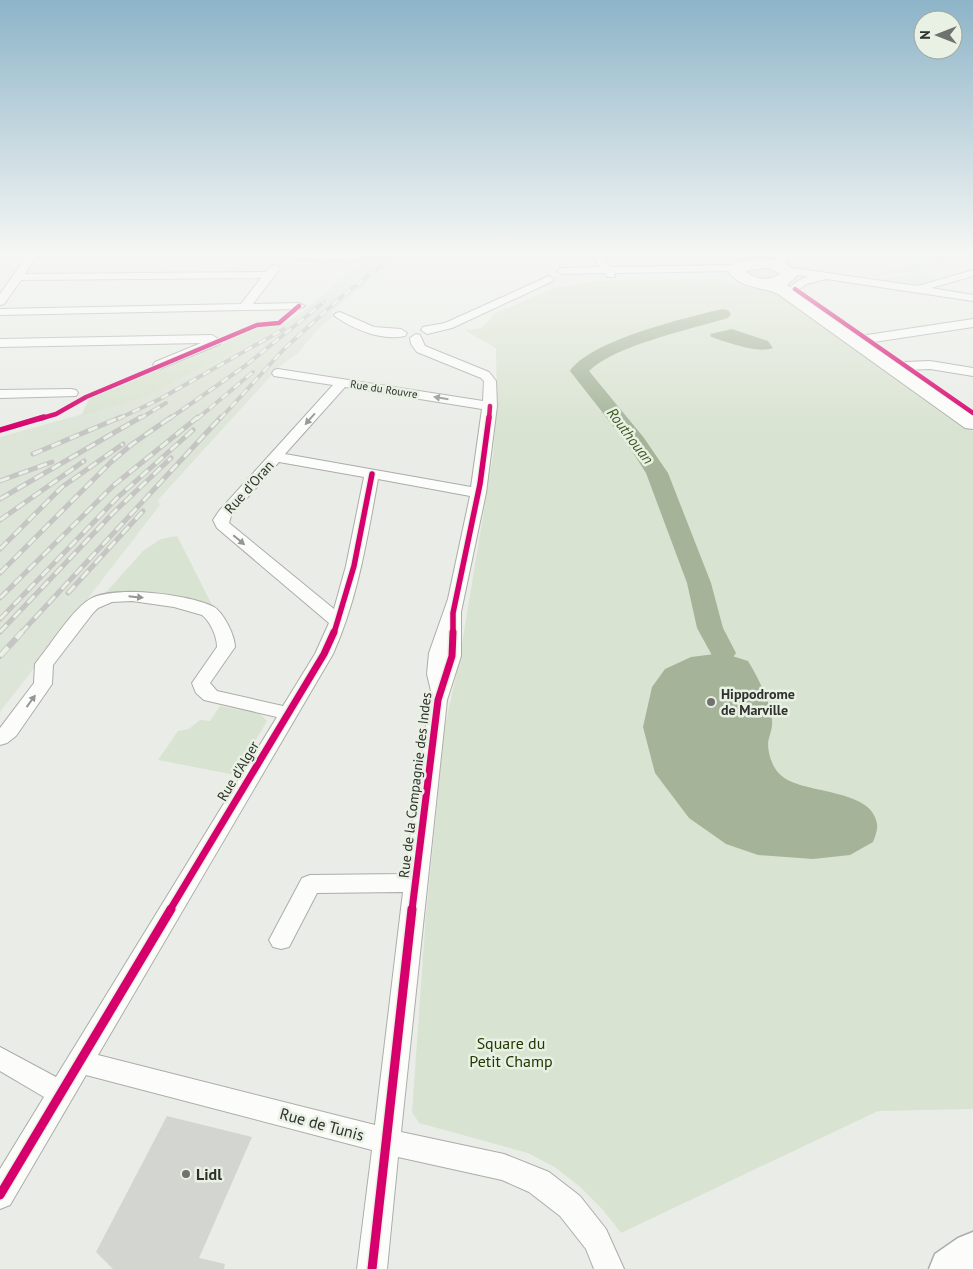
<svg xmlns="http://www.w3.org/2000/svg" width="973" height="1269" font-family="'PT Sans',sans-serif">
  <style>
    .built { fill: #dde4d8 }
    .green { fill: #d9e3d1 }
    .water { fill: #a5b499 }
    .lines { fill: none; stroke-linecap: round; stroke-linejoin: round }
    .river { fill: #a5b499; fill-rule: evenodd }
    .building { fill: #d3d5d1 }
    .street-casing { stroke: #abada8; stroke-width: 2 }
    .secondary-casing { stroke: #abada8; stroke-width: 3 }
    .primary-casing { stroke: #abada8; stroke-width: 2 }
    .street { fill: #fcfcfb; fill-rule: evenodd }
    .secondary { fill: #fcfcfb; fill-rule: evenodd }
    .primary { fill: #fcfcfb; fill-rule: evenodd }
    .rail-far2-casing { stroke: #c5c5c4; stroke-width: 4 }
    .rail-far1-casing { stroke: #c5c5c4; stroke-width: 5 }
    .rail-casing { stroke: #c5c5c4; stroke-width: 6 }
    .rail-far2 { stroke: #e9f0e4; stroke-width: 2.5; stroke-dasharray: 8; stroke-linecap: butt }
    .rail-far1 { stroke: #e9f0e4; stroke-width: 3; stroke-dasharray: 10; stroke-linecap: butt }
    .rail { stroke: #e9f0e4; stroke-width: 4.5; stroke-dasharray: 12; stroke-linecap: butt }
    .cycleway-far3-casing { stroke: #e9f0e4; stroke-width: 6 }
    .cycleway-far2-casing { stroke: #e9f0e4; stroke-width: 8 }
    .cycleway-far1-casing { stroke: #e9f0e4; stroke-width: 10 }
    .cycleway-casing { stroke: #e9f0e4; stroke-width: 12 }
    .cycleway-far3 { stroke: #d6006c; stroke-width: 4.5 }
    .cycleway-far2 { stroke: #d6006c; stroke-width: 5.5 }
    .cycleway-far1 { stroke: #d6006c; stroke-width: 7 }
    .cycleway { stroke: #d6006c; stroke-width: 9 }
    .oneway { fill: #959694 }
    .poi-dot { fill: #70736d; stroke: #e9f0e4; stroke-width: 2 }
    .labels { text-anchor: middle; stroke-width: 5; stroke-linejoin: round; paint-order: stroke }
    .far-street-label { font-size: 11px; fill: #2e312c; stroke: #e9f0e4 }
    .street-label { font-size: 14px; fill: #2e312c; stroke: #e9f0e4 }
    .poi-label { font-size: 14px; font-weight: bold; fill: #2e312c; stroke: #e9f0e4; text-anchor: start }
    .water-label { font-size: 15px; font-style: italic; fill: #3d5721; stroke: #e9f0e4 }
    .near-park-label { font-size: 16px; fill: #213900; stroke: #e9f0e4 }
    .near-street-label { font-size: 16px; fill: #2e312c; stroke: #e9f0e4 }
    .near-poi-label { font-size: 16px; font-weight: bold; fill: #2e312c; stroke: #e9f0e4; text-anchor: start }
  </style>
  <rect width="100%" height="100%" fill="#eaede7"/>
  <polygon class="built" points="372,253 406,253 332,311 334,316 316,331 298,353 279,367 158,500 160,505 0,712 0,437 145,397 263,338 284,324 301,313"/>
  <g class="green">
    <polygon points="901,253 908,253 937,265 922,270 872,277 867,276 921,262"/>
    <polygon points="934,253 970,253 939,264 930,260 936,258 932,256"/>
    <path d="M763,265L782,274C765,282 758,281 743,270Z"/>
    <polygon points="923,273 940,280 923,285 882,279"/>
    <polygon points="719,279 778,294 973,431 973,1109 878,1111 621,1233 603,1210 579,1186 556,1168 528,1153 419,1123 412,1112 426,914 445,726 459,662 493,455 497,406 496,348 464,330 482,328 494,314 554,288 591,281"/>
    <polygon points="284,324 263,338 145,397 81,416 90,397 160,366 263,325"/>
    <polygon points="177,536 213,607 128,592 100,599 143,551 161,539"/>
    <polygon points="220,706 260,714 267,721 235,775 158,760 178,731 189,729 200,720 210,721"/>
  </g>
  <g class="water">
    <path d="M732,329L768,341L773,348C757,354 727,342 711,337L710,334Z"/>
    <path d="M723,653L748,661C757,676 771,702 772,720C773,728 769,736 768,743C768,755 773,770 783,777C805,794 873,789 877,824C878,829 875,837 873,842L850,855L813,859L758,855L726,844L689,818L655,773L643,727L652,687L665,669L691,657Z"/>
  </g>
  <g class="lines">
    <path class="river" d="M722,309L728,310L731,314L728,318C692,329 615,345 589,371L644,438L668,473L711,583L723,628L736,653L732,659L723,661L714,659L697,628L687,583L646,473L628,445L570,371C591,340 685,318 722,309Z"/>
  </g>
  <polygon class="building" points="167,1116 252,1137 199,1258 225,1264 224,1269 113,1269 96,1252"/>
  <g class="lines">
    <defs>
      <g id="street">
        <polygon points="29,253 39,253 25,274 266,272 271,266 275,265 280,268 253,304 299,303 305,306 299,309 0,315 0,309 241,304 261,278 21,280 4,304 0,305 0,294"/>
        <polygon points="591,253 601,253 611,267 737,265 742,268 737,271 615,273 615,277 607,277 605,273 562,274 557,271 562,268 600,267"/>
        <polygon points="769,253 782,253 788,260 779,267 771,267 770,265 777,259"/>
        <polygon points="284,254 360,254 365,257 360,260 280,259 279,257"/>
        <path d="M786,267L918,286L973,270V276L931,288L973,295V301L826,279L807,284L795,292L789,289C795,282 801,278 809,277L782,272L781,270Z"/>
        <polygon points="549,276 554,279 553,281 452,328 427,334 421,330 423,327 445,323"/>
        <path d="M340,312L374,327L401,329L407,333L405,336C382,341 355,330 336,317L334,315L336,313Z"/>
        <polygon points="973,319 973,327 867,343 861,339 867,335"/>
        <path d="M416,334L420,335L425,346L489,372L496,381L497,406L486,493L461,612V656L447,700L401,1132L504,1154L549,1172L580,1196L606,1229L624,1269H594L586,1249L560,1216L529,1192L502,1180L398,1157L387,1269H357L372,1150L86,1075L10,1205L0,1209V1169L44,1097L0,1071V1047L56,1077L277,717L204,700L196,693L192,683L217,647C217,636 210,621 202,615L174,607L132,601L112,602L98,608L93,613L53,665L52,684L16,736L7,743L0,745V728L34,683L35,664L38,660C51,644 73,609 90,599C115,585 189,594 214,607C224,613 235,636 235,647L210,683L217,691L283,706L315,654L329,623L217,528L213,520L219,511L333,385L274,376L272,373L274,370L278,369L483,401L484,381L481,378L417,352L411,344L410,338ZM345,387L482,409L471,487L285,454ZM279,462L364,477L346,566L334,609L229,523L231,516ZM378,479L470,496L448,599L429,653L427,674L431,691L405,874L310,875L302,878L269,940L273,947L281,949L289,947L317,893L403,892L375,1125L98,1055L333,654C358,598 367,539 378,479Z"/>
        <polygon points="212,335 222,341 220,344 159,369 153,365 155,362 201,343 0,347 0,339"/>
        <polygon points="930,361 973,368 973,376 930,369 905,370 899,366 905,362"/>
        <polygon points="71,389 76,390 78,393 76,396 0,398 0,390"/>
      </g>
      <polygon id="secondary" points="973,1232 973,1269 929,1269 935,1254 958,1238"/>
      <path id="primary" d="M760,258C776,258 788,262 798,275L787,285L973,413V429L965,428L778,294C760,286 740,289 728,271L734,262ZM766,268L771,269L780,274C769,282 755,279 745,271Z"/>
    </defs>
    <use href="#street" class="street-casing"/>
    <use href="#secondary" class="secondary-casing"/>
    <use href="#primary" class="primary-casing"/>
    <use href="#street" class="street"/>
    <use href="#secondary" class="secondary"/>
    <use href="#primary" class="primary"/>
    <defs>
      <g id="rail-far2">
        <polyline points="118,419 160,399 284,329"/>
        <polyline points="139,419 166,403"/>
        <polyline points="169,419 245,366 324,302"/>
        <polyline points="197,419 253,372"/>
        <polyline points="220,419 285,348 340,298 397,253"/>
      </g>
      <g id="rail-far1">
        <polyline points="33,454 121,417"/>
        <polyline points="0,481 52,462"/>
        <polyline points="0,499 141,417"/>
        <polyline points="0,520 84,461"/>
        <polyline points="0,549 62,487 123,444"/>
        <polyline points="0,573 111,462 131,445 171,417"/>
        <polyline points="68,593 143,511"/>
        <polyline points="0,598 114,485 198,417"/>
        <polyline points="0,619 117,498 193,430"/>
        <polyline points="0,632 113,513 171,458"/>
        <polyline points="21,633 221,417"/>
      </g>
      <polyline id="rail" points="0,656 22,632"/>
    </defs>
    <use href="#rail-far2" class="rail-far2-casing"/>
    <use href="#rail-far1" class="rail-far1-casing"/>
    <use href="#rail" class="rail-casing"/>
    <use href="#rail-far2" class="rail-far2"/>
    <use href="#rail-far1" class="rail-far1"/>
    <use href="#rail" class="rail"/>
    <defs>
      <g id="cycleway-far3">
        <polyline points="795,289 973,413"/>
        <polyline points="39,419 56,414 86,397 257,325 279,323 299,306"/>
        <polyline points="489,419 490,406"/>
      </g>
      <g id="cycleway-far2">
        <polyline points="0,430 44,417"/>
        <polyline points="334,633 354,566 372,474"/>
        <polyline points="453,633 453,613 480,484 489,417"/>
      </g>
      <g id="cycleway-far1">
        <polyline points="170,910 324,654 334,632"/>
        <polyline points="412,910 438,700 452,656 453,632"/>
      </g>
      <g id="cycleway">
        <polyline points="0,1195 171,909"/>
        <polyline points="372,1269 412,909"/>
      </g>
    </defs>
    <use href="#cycleway-far3" class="cycleway-far3-casing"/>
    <use href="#cycleway-far2" class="cycleway-far2-casing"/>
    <use href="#cycleway-far1" class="cycleway-far1-casing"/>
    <use href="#cycleway" class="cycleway-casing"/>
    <use href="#cycleway-far3" class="cycleway-far3"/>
    <use href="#cycleway-far2" class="cycleway-far2"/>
    <use href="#cycleway-far1" class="cycleway-far1"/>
    <use href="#cycleway" class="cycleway"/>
  </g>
  <defs><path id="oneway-solid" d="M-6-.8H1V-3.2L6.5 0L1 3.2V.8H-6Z" transform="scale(1.25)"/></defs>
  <g class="oneway">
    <use href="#oneway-solid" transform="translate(441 398) rotate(-171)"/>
    <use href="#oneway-solid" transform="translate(310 419) rotate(131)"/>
    <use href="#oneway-solid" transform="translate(239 540) rotate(40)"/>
    <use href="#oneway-solid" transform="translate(136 597) rotate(6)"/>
    <use href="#oneway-solid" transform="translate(31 701) rotate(-54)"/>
  </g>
  <linearGradient id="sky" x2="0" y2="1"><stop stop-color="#8db4c8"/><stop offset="0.59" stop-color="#f6f7f4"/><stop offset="1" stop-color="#f6f7f4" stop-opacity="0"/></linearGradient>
  <rect width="973" height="430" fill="url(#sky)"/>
  <g class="poi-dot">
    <circle cx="711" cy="702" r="5"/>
    <circle cx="186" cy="1174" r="5"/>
  </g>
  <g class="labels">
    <g class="far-street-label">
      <text transform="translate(384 389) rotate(9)" y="4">Rue du Rouvre</text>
    </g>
    <g class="street-label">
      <text transform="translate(249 487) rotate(-48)" y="5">Rue d'Oran</text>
      <text transform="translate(238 771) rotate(-59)" y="5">Rue d'Alger</text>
      <text transform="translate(415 785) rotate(-83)" y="5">Rue de la Compagnie des Indes</text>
    </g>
    <g class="poi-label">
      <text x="721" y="699">Hippodrome<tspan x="721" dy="16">de Marville</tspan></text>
    </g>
    <g class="water-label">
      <text transform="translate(630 436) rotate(53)" y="5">Routhouan</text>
    </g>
    <g class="near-park-label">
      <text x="511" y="1049">Square du<tspan x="511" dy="18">Petit Champ</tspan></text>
    </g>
    <g class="near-street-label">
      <text transform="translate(322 1124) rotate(15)" y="6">Rue de Tunis</text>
    </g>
    <g class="near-poi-label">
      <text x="196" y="1180">Lidl</text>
    </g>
  </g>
  <g transform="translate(938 35) rotate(270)"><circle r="24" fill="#e9f0e4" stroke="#9ea49a"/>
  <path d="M0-4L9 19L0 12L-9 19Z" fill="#70736d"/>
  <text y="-8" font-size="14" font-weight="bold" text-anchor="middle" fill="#2e312c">N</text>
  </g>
</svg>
